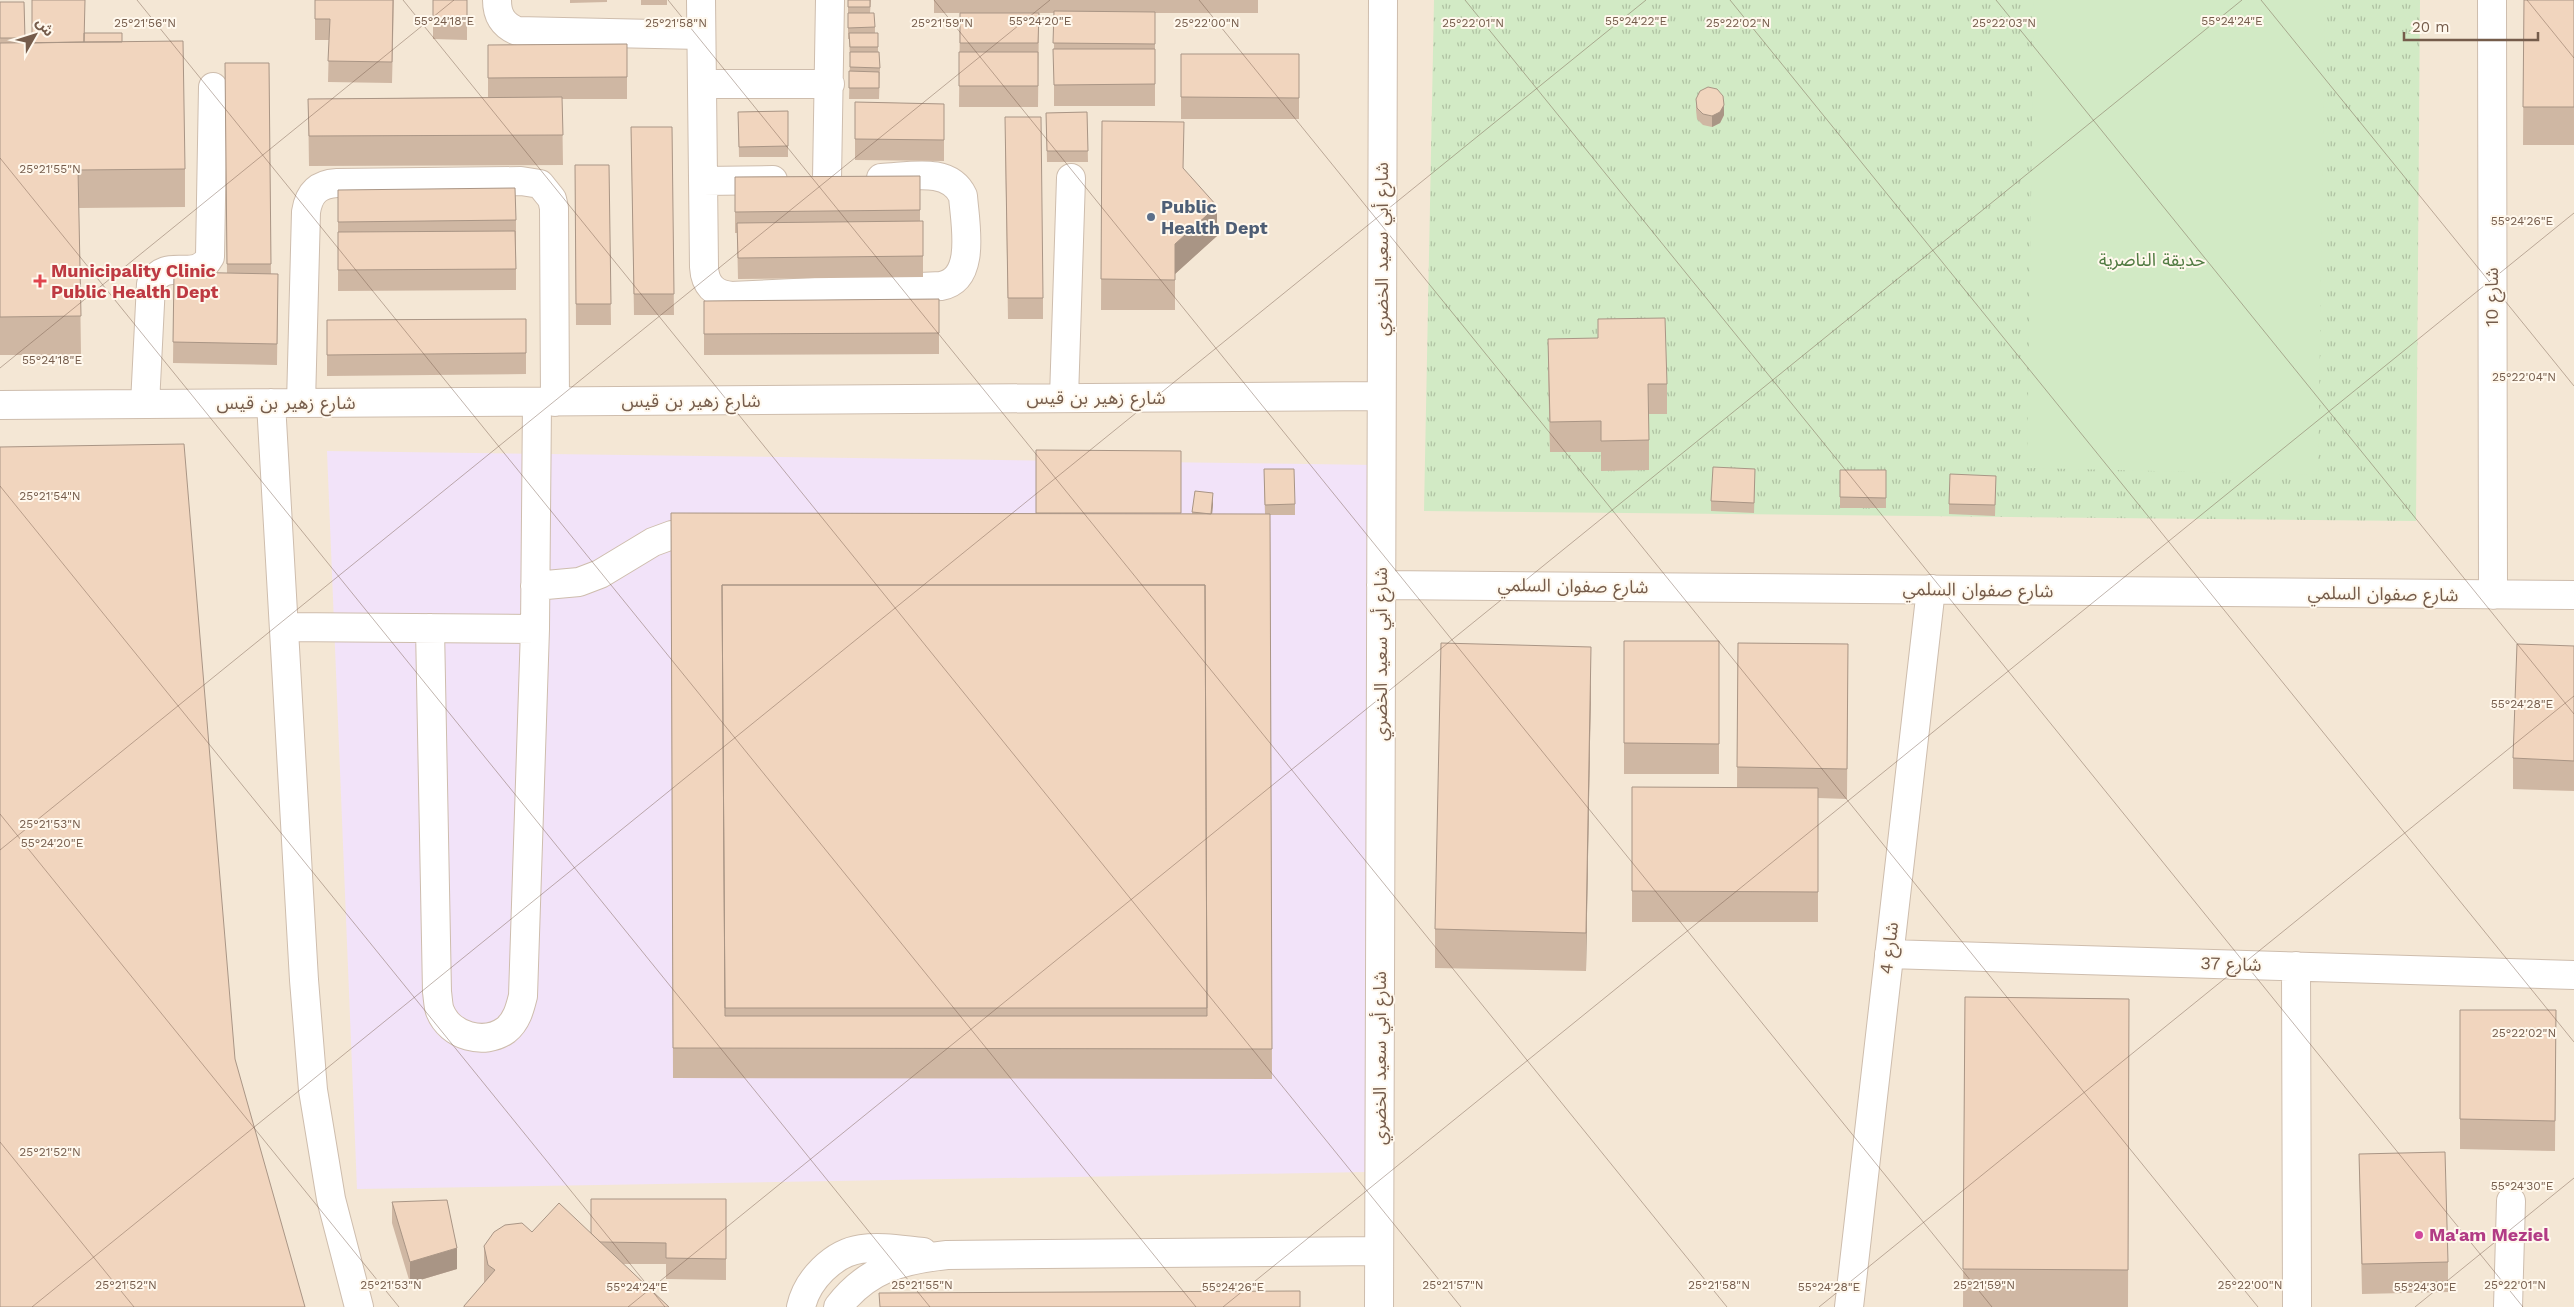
<svg xmlns="http://www.w3.org/2000/svg" width="2574" height="1307" viewBox="0 0 2574 1307" font-family="'Work Sans','Noto Sans Arabic',sans-serif">
<style>
.residential{fill:#f4e7d5}
.education{fill:#f2e3f9}
.park{fill:url(#park-tufts)}
.pitch{fill:#d2eac5}
.lines{fill:none;stroke-linecap:round;stroke-linejoin:round}
.minor-casing{stroke:#cebdad;stroke-width:30}
.minor{stroke:#fff;stroke-width:28}
.wall{fill:#cfb7a3}
.shaded-wall{fill:#a99585}
.building{fill:#f1d5be;stroke:#a99585;fill-rule:evenodd}
.ticks{fill:none;stroke:#755c4b;stroke-width:1;stroke-opacity:0.45}
.service-dot{fill:#5c6f8a;stroke:#fff8ed;stroke-width:2}
.health-dot{fill:#e0444e;stroke:#fff8ed;stroke-width:2}
.hotel-dot{fill:#d1479c;stroke:#fff8ed;stroke-width:2}
.labels{text-anchor:middle;stroke-width:4;stroke-linejoin:round;paint-order:stroke}
.service-label{font-size:18px;font-weight:bold;fill:#4e5e75;stroke:#fff8ed;text-anchor:start}
.street-label{font-size:18px;fill:#755c4b;stroke:#fff8ed}
.park-label{font-size:18px;fill:#517b42;stroke:#fff8ed}
.health-label{font-size:18px;font-weight:bold;fill:#be3a42;stroke:#fff8ed;text-anchor:start}
.hotel-label{font-size:18px;font-weight:bold;fill:#b23c85;stroke:#fff8ed;text-anchor:start}
.ticks-label{font-size:12px;text-anchor:middle;fill:#755c4b;stroke:#fff8ed;stroke-width:4;stroke-linejoin:round;paint-order:stroke}
</style>
<defs>
<pattern id="park-tufts" width="24" height="20" patternUnits="userSpaceOnUse" patternTransform="scale(1.25)"><rect width="24" height="20" fill="#d2eac5"/><path d="M3 7l-1-3M5 7V3M7 7l1-3M15 17l-1-3M17 17v-4M19 17l1-3" fill="none" stroke="#afc1a2"/></pattern>
</defs>
<rect width="100%" height="100%" fill="#fcf5e6"/>
<path class="residential" d="M 0,0 L 2574,0 L 2574,1307 L 0,1307 Z"/>
<path class="education" d="M 327,451 L 1377,465 L 1367,1172 L 357,1189 Z"/>
<path class="park" d="M 1434,0 L 2420,0 L 2416,521 L 1424,511 Z"/>
<path class="pitch" d="M 2034,0 L 2325,0 L 2318,475 L 2027,468 Z"/>
<g class="lines">
<g class="minor-casing">
<path id="minor" d="M 497,0 C 497,16 503,25 517,31 L 701,35
M 701,0 L 704,267 C 705,285 714,294 731,296 L 941,286 C 977,279 965,224 963,196 C 949,166 909,177 881,178
M 2492,0 L 2493,595
M 702,84 L 830,84
M 827,179 L 830,0
M 703,181 L 773,180
M 1064,398 L 1071,178
M 271,403 L 304,980 L 313,1090 L 331,1199 L 359,1307
M 301,403 L 306,212 C 309,193 318,184 337,183 L 521,181 L 540,184 L 552,199 L 554,208 L 555,402
M 145,404 L 151,284 C 167,255 195,284 210,257 L 213,87
M 0,405 L 1381,396
M 1381,585 L 2574,595
M 535,586 L 579,582 L 600,574 L 653,542 L 672,535 L 708,533
M 284,627 L 535,629
M 430,628 L 437,992 C 438,998 438,1006 440,1011 C 450,1036 484,1046 506,1030 C 517,1021 520,1008 523,996 L 535,629 L 537,402
M 1889,954 L 2574,975
M 2296,966 L 2297,1307
M 801,1307 C 807,1280 833,1253 861,1249 C 882,1246 902,1250 923,1252
M 838,1307 C 867,1269 901,1260 947,1255 L 1379,1251
M 1379,1307 L 1383,0
M 1849,1307 L 1931,589
M 2508,1307 L 2511,1201"/>
</g>
<use href="#minor" class="minor"/>
</g>
<path class="wall" d="M 315,0 L 394,0 L 392,83 L 328,82 L 329,40 L 315,40 Z
M 433,0 L 467,0 L 467,40 L 433,39 Z
M 570,0 L 607,0 L 607,2 L 570,3 Z
M 641,0 L 667,0 L 667,5 L 641,5 Z
M 848,0 L 871,0 L 870,13 L 875,27 L 875,33 L 878,33 L 878,52 L 880,68 L 879,99 L 849,99 L 850,58 L 849,39 L 848,39 Z
M 934,0 L 1258,0 L 1258,13 L 1155,13 L 1155,106 L 1054,106 L 1054,13 L 1039,13 L 1038,107 L 959,107 L 960,13 L 934,13 Z
M 2524,0 L 2574,0 L 2574,145 L 2523,145 Z
M 0,2 L 24,2 L 25,43 L 32,43 L 85,33 L 122,42 L 185,169 L 185,207 L 79,208 L 81,355 L 0,355 Z
M 627,44 L 627,99 L 562,99 L 563,165 L 309,166 L 308,99 L 488,97 L 488,45 Z
M 1181,54 L 1299,54 L 1299,119 L 1181,119 Z
M 225,63 L 269,63 L 271,274 L 278,274 L 277,365 L 173,363 L 174,272 L 227,273 Z
M 1696,99 L 1724,115 L 1720,123 L 1712,127 L 1703,125 L 1697,119 L 1696,110 Z
M 855,102 L 944,104 L 944,161 L 855,160 Z
M 788,111 L 788,157 L 739,157 L 738,112 Z
M 1087,112 L 1088,162 L 1047,162 L 1046,113 Z
M 1102,121 L 1183,168 L 1217,236 L 1175,274 L 1175,310 L 1101,310 Z
M 631,127 L 672,127 L 674,315 L 634,315 Z
M 1005,138 L 1043,298 L 1043,319 L 1008,319 Z
M 575,165 L 609,165 L 611,325 L 576,325 Z
M 920,176 L 920,221 L 923,221 L 923,277 L 738,279 L 737,233 L 735,233 L 735,177 Z
M 338,190 L 516,220 L 516,290 L 338,291 Z
M 939,299 L 939,354 L 704,355 L 704,301 Z
M 526,319 L 526,374 L 327,376 L 327,320 Z
M 1548,339 L 1667,384 L 1667,414 L 1649,414 L 1649,470 L 1601,471 L 1601,452 L 1550,452 L 1548,369 Z
M 1840,470 L 1886,470 L 1886,508 L 1840,508 Z
M 1996,476 L 1995,516 L 1949,514 L 1949,504 Z
M 1264,480 L 1295,504 L 1295,515 L 1270,515 L 1272,1079 L 673,1078 L 671,513 L 1192,514 L 1195,491 L 1213,504 L 1212,514 L 1265,514 Z
M 1755,480 L 1754,513 L 1711,511 L 1711,501 Z
M 1624,641 L 1719,641 L 1719,774 L 1624,774 Z
M 1738,643 L 1848,644 L 1847,799 L 1818,798 L 1818,922 L 1632,922 L 1632,787 L 1737,788 Z
M 2574,646 L 2574,791 L 2513,789 L 2513,758 Z
M 1591,685 L 1586,971 L 1435,968 L 1435,929 Z
M 1965,997 L 2129,999 L 2128,1307 L 1963,1307 Z
M 2460,1010 L 2556,1010 L 2555,1151 L 2460,1149 Z
M 2359,1154 L 2448,1262 L 2448,1292 L 2362,1294 Z
M 726,1199 L 726,1280 L 666,1279 L 666,1264 L 623,1264 L 669,1307 L 464,1307 L 484,1283 L 484,1246 L 532,1232 L 591,1233 Z
M 392,1202 L 457,1269 L 410,1283 L 392,1223 Z"/>
<path class="shaded-wall" d="M 1724,105 L 1724,115 L 1720,123 L 1712,127 L 1712,116 Z
M 1217,206 L 1217,236 L 1175,274 L 1175,310 L 1175,244 Z
M 1213,493 L 1213,504 L 1211,525 L 1211,514 Z
M 1591,647 L 1591,685 L 1586,971 L 1586,933 Z
M 457,1248 L 457,1269 L 410,1283 L 410,1262 Z"/>
<path class="building" d="M 32,0 L 85,0 L 84,42 L 32,43 Z
M 315,0 L 393,0 L 392,62 L 328,61 L 330,19 L 315,19 Z
M 433,0 L 467,0 L 467,19 L 433,18 Z
M 848,0 L 870,0 L 870,7 L 848,7 Z
M 2524,0 L 2574,0 L 2574,107 L 2523,107 Z
M 0,2 L 24,2 L 25,38 L 0,38 Z
M 1054,11 L 1155,12 L 1155,44 L 1053,43 Z
M 848,13 L 874,13 L 875,27 L 848,28 Z
M 960,13 L 1039,13 L 1038,43 L 960,43 Z
M 84,33 L 122,33 L 122,42 L 84,42 Z
M 849,33 L 878,33 L 878,47 L 850,47 Z
M 183,41 L 185,169 L 78,170 L 81,316 L 0,317 L 0,43 Z
M 627,44 L 627,77 L 488,78 L 488,45 Z
M 1053,49 L 1155,49 L 1155,84 L 1054,85 Z
M 850,52 L 879,52 L 880,68 L 850,67 Z
M 959,52 L 1038,52 L 1038,86 L 959,86 Z
M 1181,54 L 1299,54 L 1299,98 L 1181,97 Z
M 225,63 L 269,63 L 271,264 L 227,264 Z
M 849,71 L 879,72 L 879,88 L 849,88 Z
M 1708,87 L 1717,89 L 1723,96 L 1724,105 L 1720,112 L 1712,116 L 1703,114 L 1697,108 L 1696,99 L 1700,91 Z
M 562,97 L 563,135 L 309,136 L 308,99 Z
M 855,102 L 944,104 L 944,140 L 855,139 Z
M 788,111 L 788,146 L 739,147 L 738,112 Z
M 1087,112 L 1088,151 L 1047,151 L 1046,113 Z
M 1005,117 L 1041,117 L 1043,298 L 1008,298 Z
M 1102,121 L 1184,122 L 1183,168 L 1217,206 L 1175,244 L 1175,280 L 1101,279 Z
M 631,127 L 672,127 L 674,294 L 634,294 Z
M 575,165 L 609,165 L 611,304 L 576,304 Z
M 920,176 L 920,210 L 735,212 L 735,177 Z
M 515,188 L 516,220 L 338,222 L 338,190 Z
M 923,221 L 923,256 L 738,258 L 737,223 Z
M 515,231 L 516,269 L 338,270 L 338,232 Z
M 174,272 L 278,274 L 277,344 L 173,342 Z
M 939,299 L 939,333 L 704,334 L 704,301 Z
M 1665,318 L 1667,384 L 1648,384 L 1649,440 L 1601,441 L 1601,421 L 1550,422 L 1548,339 L 1598,338 L 1598,319 Z
M 526,319 L 526,353 L 327,355 L 327,320 Z
M 184,444 L 235,1059 L 305,1307 L 0,1307 L 0,447 Z
M 1036,450 L 1181,451 L 1181,513 L 1036,513 Z
M 1713,467 L 1755,469 L 1754,503 L 1711,501 Z
M 1264,469 L 1294,469 L 1295,504 L 1265,505 Z
M 1840,470 L 1886,470 L 1886,498 L 1840,497 Z
M 1950,474 L 1996,476 L 1995,505 L 1949,504 Z
M 1195,491 L 1213,493 L 1211,514 L 1192,512 Z
M 671,513 L 1270,514 L 1272,1049 L 673,1048 ZM 722,585 L 1205,585 L 1207,1016 L 725,1016 Z
M 722,585 L 1205,585 L 1207,1008 L 725,1008 Z
M 1624,641 L 1719,641 L 1719,744 L 1624,743 Z
M 1441,643 L 1591,647 L 1586,933 L 1435,929 Z
M 1738,643 L 1848,644 L 1847,769 L 1737,767 Z
M 2517,644 L 2574,646 L 2574,761 L 2513,758 Z
M 1632,787 L 1818,788 L 1818,892 L 1632,891 Z
M 1965,997 L 2129,999 L 2128,1270 L 1963,1269 Z
M 2460,1010 L 2556,1010 L 2555,1121 L 2460,1119 Z
M 2445,1152 L 2448,1262 L 2362,1264 L 2359,1154 Z
M 591,1199 L 726,1199 L 726,1259 L 666,1258 L 666,1243 L 600,1242 L 591,1233 Z
M 447,1200 L 457,1248 L 410,1262 L 392,1202 Z
M 559,1203 L 669,1307 L 464,1307 L 464,1306 L 495,1270 L 488,1265 L 484,1246 L 494,1232 L 505,1225 L 522,1223 L 532,1232 Z
M 1300,1291 L 1300,1307 L 880,1307 L 879,1293 Z"/>
<path class="ticks" d="M 137,0 L 1196,1307M 403,0 L 1461,1307M 668,0 L 1727,1307M 934,0 L 1992,1307M 1199,0 L 2258,1307M 1465,0 L 2523,1307M 1730,0 L 2574,1042M 1996,0 L 2574,714M 2261,0 L 2574,386M 2527,0 L 2574,58M 0,158 L 930,1307M 0,368 L 454,0M 0,486 L 665,1307M 0,814 L 399,1307M 0,850 L 1050,0M 0,1142 L 134,1307M 32,1307 L 1646,0M 628,1307 L 2242,0M 1223,1307 L 2574,213M 1819,1307 L 2574,696M 2415,1307 L 2574,1178"/>
<circle class="service-dot" cx="1151" cy="217" r="5"/>
<path class="health-dot" d="M37.5 273.5h5v5h5v5h-5v5h-5v-5h-5v-5h5z"/>
<circle class="hotel-dot" cx="2419" cy="1235" r="5"/>
<g class="labels">
<g class="service-label">
<text x="1161" y="213">Public<tspan x="1161" dy="21">Health Dept</tspan></text>
</g>
<g class="street-label">
<text transform="translate(1382 249) rotate(-90)" y="6">شارع أبي سعيد الخضري</text>
<text transform="translate(2492 297) rotate(-90)" y="6">شارع 10</text>
<text x="1096" y="404">شارع زهير بن قيس</text>
<text x="691" y="407">شارع زهير بن قيس</text>
<text x="286" y="409">شارع زهير بن قيس</text>
<text transform="translate(1573 586) rotate(1)" y="6">شارع صفوان السلمي</text>
<text transform="translate(1978 590) rotate(1)" y="6">شارع صفوان السلمي</text>
<text transform="translate(2383 594) rotate(1)" y="6">شارع صفوان السلمي</text>
<text transform="translate(1381 654) rotate(-90)" y="6">شارع أبي سعيد الخضري</text>
<text transform="translate(1889 948) rotate(-83)" y="6">شارع 4</text>
<text transform="translate(2231 964) rotate(2)" y="6">شارع 37</text>
<text transform="translate(1380 1058) rotate(-90)" y="6">شارع أبي سعيد الخضري</text>
</g>
<g class="park-label">
<text x="2152" y="266">حديقة الناصرية</text>
</g>
<g class="health-label">
<text x="51" y="277">Municipality Clinic<tspan x="51" dy="21">Public Health Dept</tspan></text>
</g>
<g class="hotel-label">
<text x="2429" y="1241">Ma'am Meziel</text>
</g>
</g>
<g class="ticks-label">
<text x="444" y="25">55°24'18"E</text>
<text x="1040" y="25">55°24'20"E</text>
<text x="1636" y="25">55°24'22"E</text>
<text x="2232" y="25">55°24'24"E</text>
<text x="145" y="27">25°21'56"N</text>
<text x="676" y="27">25°21'58"N</text>
<text x="942" y="27">25°21'59"N</text>
<text x="1473" y="27">25°22'01"N</text>
<text x="1738" y="27">25°22'02"N</text>
<text x="2004" y="27">25°22'03"N</text>
<text x="1207" y="27">25°22'00"N</text>
<text x="50" y="173">25°21'55"N</text>
<text x="2522" y="225">55°24'26"E</text>
<text x="52" y="364">55°24'18"E</text>
<text x="2524" y="381">25°22'04"N</text>
<text x="50" y="500">25°21'54"N</text>
<text x="2522" y="708">55°24'28"E</text>
<text x="50" y="828">25°21'53"N</text>
<text x="52" y="847">55°24'20"E</text>
<text x="2524" y="1037">25°22'02"N</text>
<text x="50" y="1156">25°21'52"N</text>
<text x="2522" y="1190">55°24'30"E</text>
<text x="126" y="1289">25°21'52"N</text>
<text x="391" y="1289">25°21'53"N</text>
<text x="922" y="1289">25°21'55"N</text>
<text x="1453" y="1289">25°21'57"N</text>
<text x="1719" y="1289">25°21'58"N</text>
<text x="1984" y="1289">25°21'59"N</text>
<text x="2250" y="1289">25°22'00"N</text>
<text x="2515" y="1289">25°22'01"N</text>
<text x="637" y="1291">55°24'24"E</text>
<text x="1233" y="1291">55°24'26"E</text>
<text x="1829" y="1291">55°24'28"E</text>
<text x="2425" y="1291">55°24'30"E</text>
</g>
<g transform="translate(35 35) rotate(51)" stroke="#fff8ed" stroke-width="4" paint-order="stroke">
<path d="M0-4L9 19L0 12L-9 19Z" fill="#755c4b"/>
<text y="-8" font-size="14" font-weight="bold" text-anchor="middle" fill="#755c4b">ش</text>
</g>
<path d="M2404 32v8h134v-8" fill="none" stroke="#755c4b" stroke-width="2.5"/>
<text x="2412" y="32" font-size="15" fill="#755c4b" stroke="#fff8ed" stroke-width="4" paint-order="stroke">20 m</text>
</svg>
